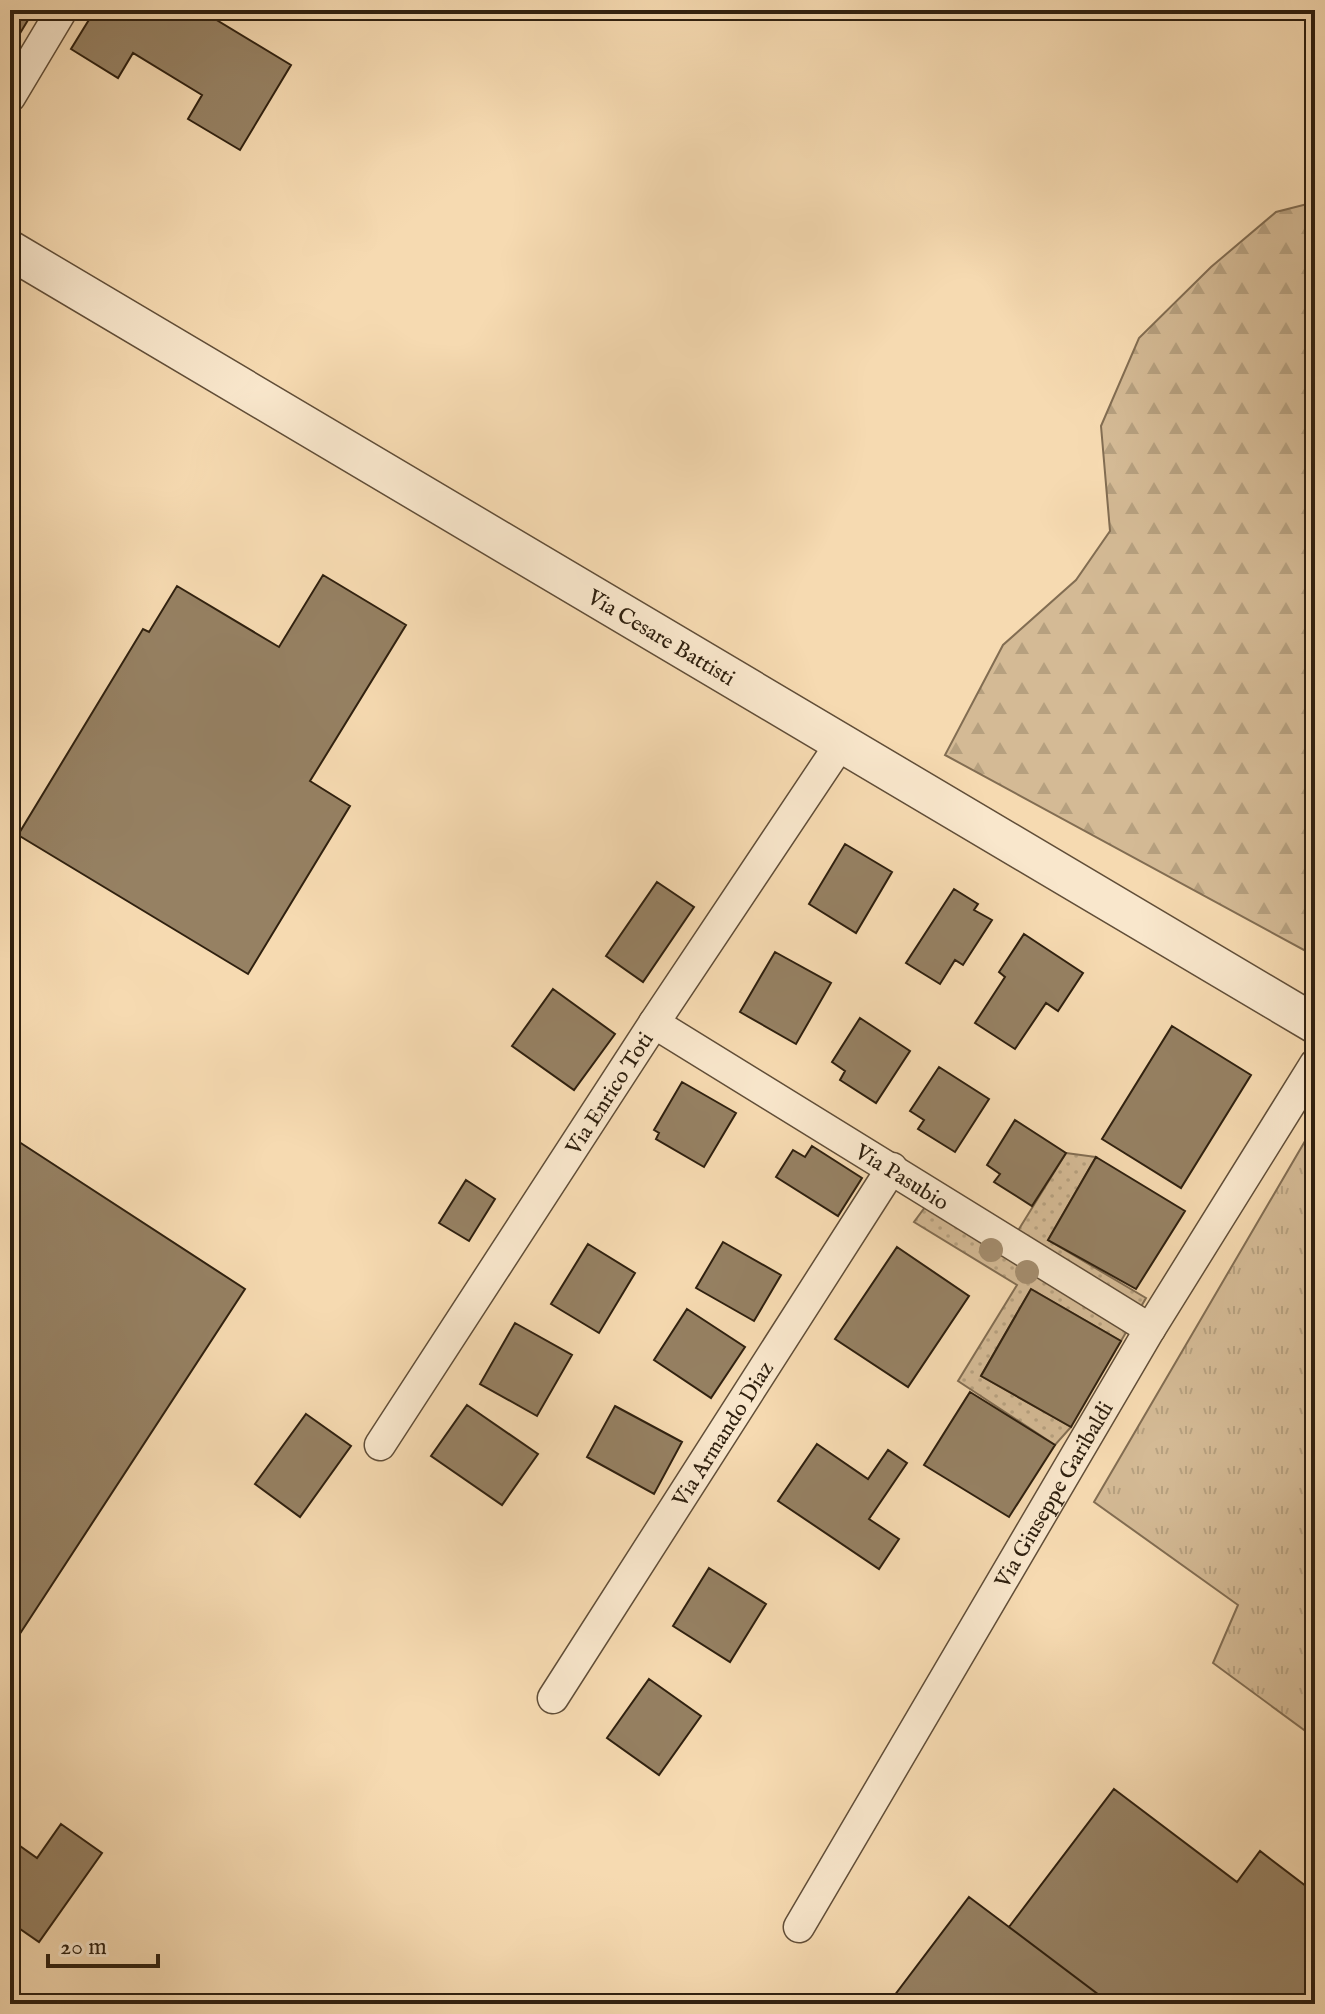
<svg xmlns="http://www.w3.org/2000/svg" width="1325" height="2014" viewBox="0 0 1325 2014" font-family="'IM FELL English',serif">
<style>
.grass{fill:url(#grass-tufts);stroke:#826d52;stroke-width:2}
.forest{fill:url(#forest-firs);stroke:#826d52;stroke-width:2}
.park{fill:url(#park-dots);stroke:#826d52;stroke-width:2}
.building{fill:#968163;stroke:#2f200f;stroke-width:2}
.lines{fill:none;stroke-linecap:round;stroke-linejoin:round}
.minor-casing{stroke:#614e38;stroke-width:33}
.tertiary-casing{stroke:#614e38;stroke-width:41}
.minor{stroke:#f9e7cc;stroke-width:30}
.tertiary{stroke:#f9e7cc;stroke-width:38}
.tree{fill:#a48d6e}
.labels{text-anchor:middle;stroke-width:6;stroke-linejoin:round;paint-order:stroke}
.street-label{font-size:22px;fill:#2f200f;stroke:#f9e7cc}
</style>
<defs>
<pattern id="grass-tufts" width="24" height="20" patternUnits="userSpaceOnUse" patternTransform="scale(2)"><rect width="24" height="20" fill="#d4ba95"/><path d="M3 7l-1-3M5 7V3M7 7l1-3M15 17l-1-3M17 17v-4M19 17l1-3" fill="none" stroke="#b6a07f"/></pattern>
<pattern id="forest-firs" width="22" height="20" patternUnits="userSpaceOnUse" patternTransform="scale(2)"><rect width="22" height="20" fill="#d4ba95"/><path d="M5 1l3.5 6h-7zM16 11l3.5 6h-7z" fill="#b6a07f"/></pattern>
<pattern id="park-dots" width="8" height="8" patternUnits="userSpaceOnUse" patternTransform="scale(2)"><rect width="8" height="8" fill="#d4ba95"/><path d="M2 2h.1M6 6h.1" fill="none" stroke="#b6a07f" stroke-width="1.8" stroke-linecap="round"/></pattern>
</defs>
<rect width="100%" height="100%" fill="#f6dab1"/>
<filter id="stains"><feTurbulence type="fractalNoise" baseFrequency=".0025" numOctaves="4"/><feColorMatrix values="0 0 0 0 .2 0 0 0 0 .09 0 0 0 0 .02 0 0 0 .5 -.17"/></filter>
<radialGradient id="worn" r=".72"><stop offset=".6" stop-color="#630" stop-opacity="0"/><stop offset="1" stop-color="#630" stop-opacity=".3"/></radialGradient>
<path class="grass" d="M 1315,1124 L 1315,1738 L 1213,1663 L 1238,1605 L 1094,1502 Z"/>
<path class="forest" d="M 1315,202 L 1315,956 L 945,755 L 1003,645 L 1076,580 L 1110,531 L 1101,426 L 1139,338 L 1211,267 L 1276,212 Z"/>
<path class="park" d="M 1066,1153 L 1096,1157 L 1048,1240 L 1146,1298 L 1121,1341 L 1031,1289 L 981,1376 L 1071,1427 L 1055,1445 L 958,1381 L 1017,1285 L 914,1222 L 934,1195 L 1011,1242 Z"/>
<path class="building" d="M 10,10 L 34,10 L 10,50 Z
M 95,10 L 200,10 L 291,65 L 240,150 L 188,119 L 202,95 L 133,53 L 118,78 L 71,49 Z
M 323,575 L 406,625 L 310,781 L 350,806 L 248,974 L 18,835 L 143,629 L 149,632 L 177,586 L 279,647 Z
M 845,844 L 892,872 L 856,933 L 809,904 Z
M 657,882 L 694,907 L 643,982 L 606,956 Z
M 954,889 L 978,904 L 974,910 L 992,920 L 963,965 L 955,960 L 940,984 L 906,963 Z
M 1024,934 L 1083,973 L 1058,1011 L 1046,1003 L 1015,1049 L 975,1023 L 1005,977 L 999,972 Z
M 775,952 L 831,983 L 796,1044 L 740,1012 Z
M 553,989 L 615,1034 L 574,1090 L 512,1046 Z
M 860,1018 L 910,1051 L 876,1103 L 840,1080 L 845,1071 L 832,1062 Z
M 1172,1026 L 1251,1075 L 1181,1188 L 1102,1139 Z
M 939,1067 L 989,1099 L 955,1152 L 918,1129 L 924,1120 L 910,1111 Z
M 682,1082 L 736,1113 L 704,1167 L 656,1139 L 659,1133 L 654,1130 Z
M 1015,1120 L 1066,1153 L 1032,1206 L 994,1182 L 1000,1174 L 987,1165 Z
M 10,1136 L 245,1289 L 10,1649 Z
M 812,1146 L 862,1178 L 838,1216 L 776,1177 L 793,1150 L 805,1157 Z
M 1096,1157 L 1185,1211 L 1136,1289 L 1048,1240 Z
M 466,1180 L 495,1199 L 469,1241 L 439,1223 Z
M 723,1242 L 781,1275 L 754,1321 L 696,1288 Z
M 588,1244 L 635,1273 L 599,1333 L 551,1304 Z
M 897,1247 L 969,1296 L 908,1387 L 835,1339 Z
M 1031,1289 L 1121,1341 L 1071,1427 L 981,1376 Z
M 687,1309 L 745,1347 L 711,1398 L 654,1360 Z
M 515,1323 L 572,1355 L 537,1416 L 480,1384 Z
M 970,1392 L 1055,1445 L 1009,1517 L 924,1465 Z
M 467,1405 L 538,1454 L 502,1505 L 431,1456 Z
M 615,1406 L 682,1442 L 654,1494 L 587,1457 Z
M 306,1414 L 351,1446 L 300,1517 L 255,1484 Z
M 817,1444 L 868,1479 L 888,1450 L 907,1463 L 869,1519 L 899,1539 L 879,1569 L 778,1501 Z
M 709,1568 L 766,1604 L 730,1662 L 673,1626 Z
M 649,1679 L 701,1716 L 659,1775 L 607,1738 Z
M 1114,1789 L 1237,1882 L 1260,1851 L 1315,1893 L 1315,2004 L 1111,2004 L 1009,1927 Z
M 61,1824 L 102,1853 L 39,1942 L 10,1922 L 10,1839 L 37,1858 Z
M 969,1897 L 1009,1927 L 1111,2004 L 888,2004 Z"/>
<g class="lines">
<g class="minor-casing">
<g id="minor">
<path d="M 10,97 L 62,10"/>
<path id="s1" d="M 654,1023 L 1150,1329"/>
<path id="s2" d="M 380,1445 L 654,1023 L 841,743"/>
<path id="s3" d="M 553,1698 L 892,1168"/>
<path id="s4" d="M 799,1927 L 1150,1329 L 1315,1064"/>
</g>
</g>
<g class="tertiary-casing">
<g id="tertiary">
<path id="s5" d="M 10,250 L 1315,1024"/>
</g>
</g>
<use href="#minor" class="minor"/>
<use href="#tertiary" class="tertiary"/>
</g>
<g class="tree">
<circle cx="991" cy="1250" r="12"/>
<circle cx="1027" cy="1272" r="12"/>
</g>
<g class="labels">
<g class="street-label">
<text dy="8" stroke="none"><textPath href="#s5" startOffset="758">Via Cesare Battisti</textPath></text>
<text dy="8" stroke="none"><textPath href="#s2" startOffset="420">Via Enrico Toti</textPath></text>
<text dy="8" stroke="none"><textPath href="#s1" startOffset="292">Via Pasubio</textPath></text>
<text dy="8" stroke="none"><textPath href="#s3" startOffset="314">Via Armando Diaz</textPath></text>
<text dy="8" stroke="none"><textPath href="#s4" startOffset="502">Via Giuseppe Garibaldi</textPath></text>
</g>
</g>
<rect width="1325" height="2014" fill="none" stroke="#f6dab1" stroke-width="40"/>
<rect x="12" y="12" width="1301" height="1990" fill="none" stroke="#2f200f" stroke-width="4"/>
<rect x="20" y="20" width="1285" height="1974" fill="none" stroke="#2f200f" stroke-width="2"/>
<path d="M48 1954v12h110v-12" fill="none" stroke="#2f200f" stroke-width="4"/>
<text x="60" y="1954" font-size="24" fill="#2f200f" stroke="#f9e7cc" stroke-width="6" paint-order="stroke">20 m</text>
<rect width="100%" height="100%" filter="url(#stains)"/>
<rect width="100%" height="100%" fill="url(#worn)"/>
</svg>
